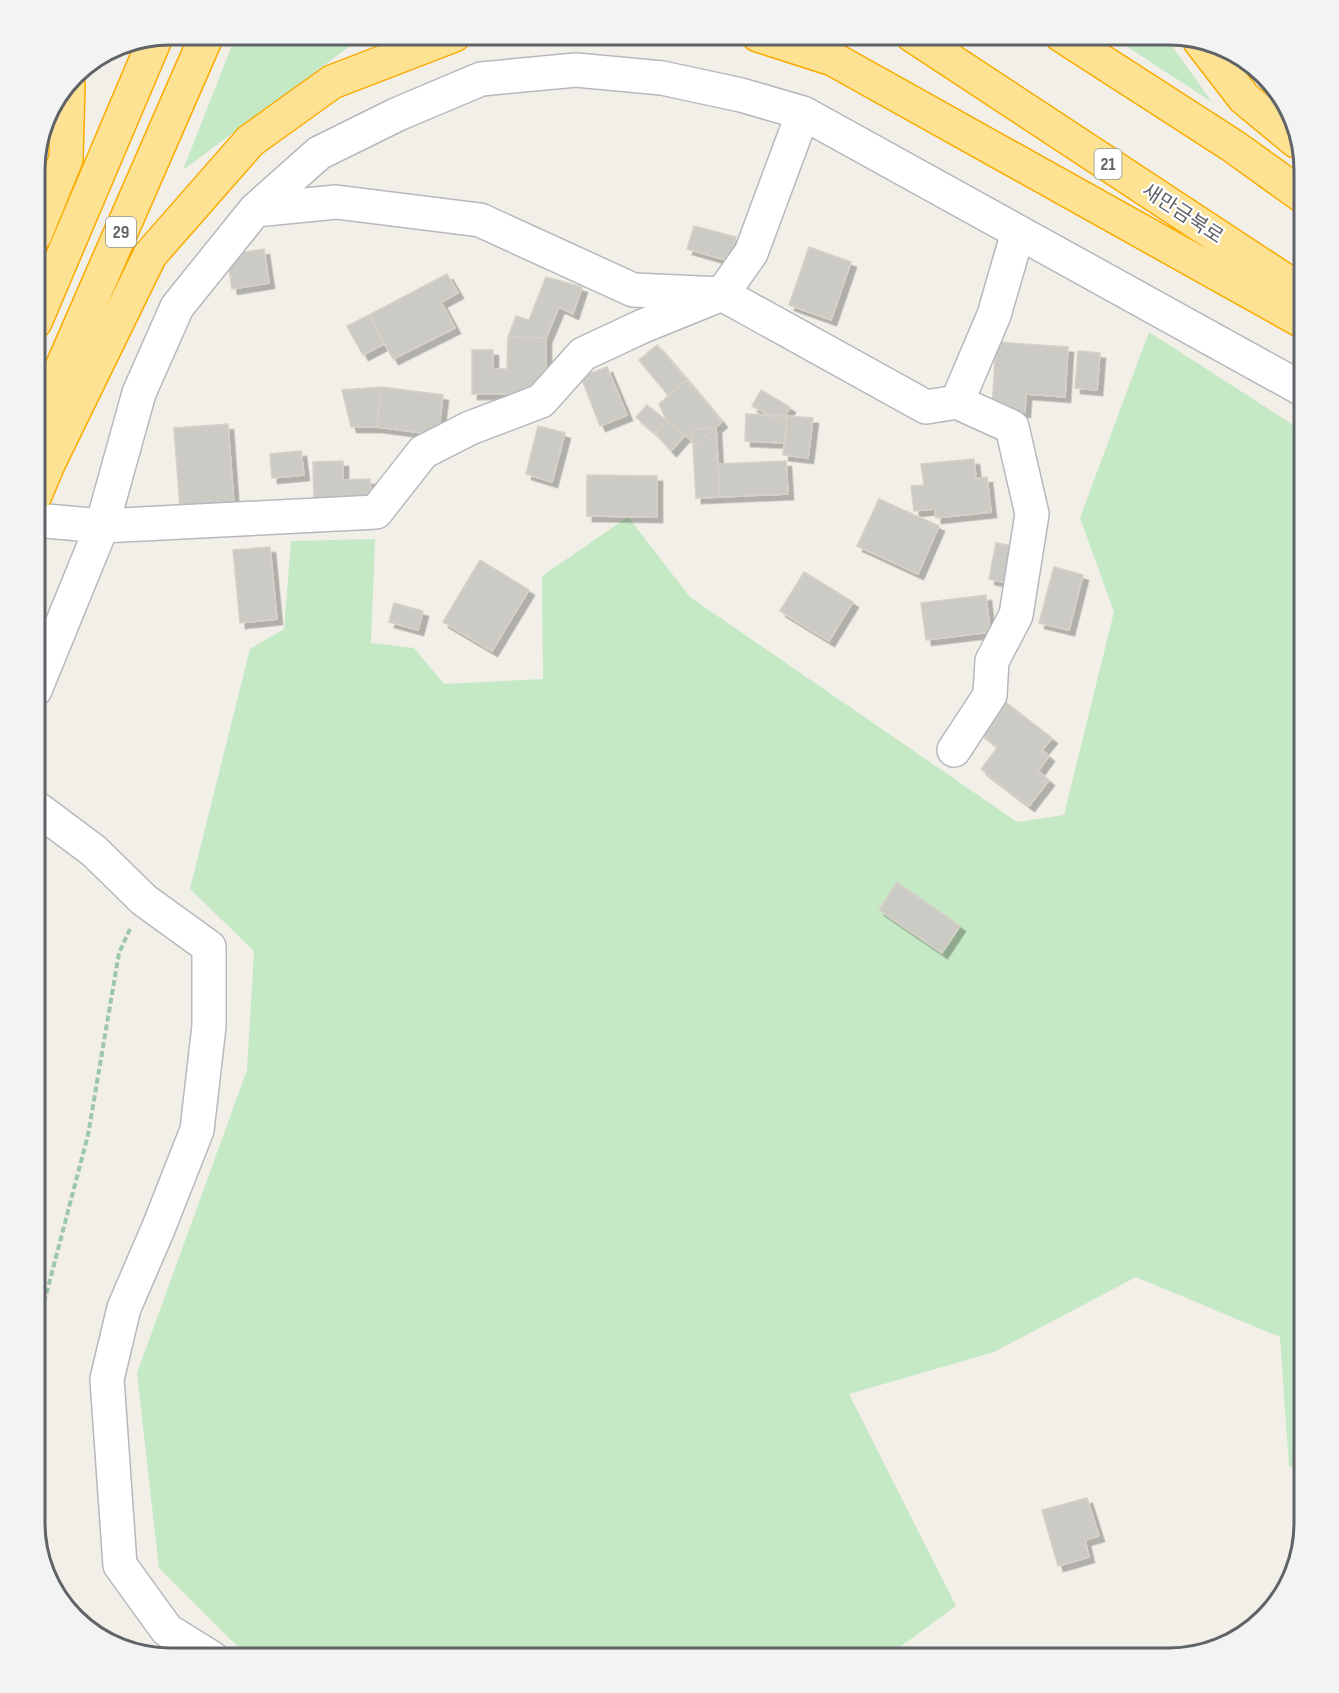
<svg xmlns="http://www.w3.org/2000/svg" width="1339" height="1693" viewBox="0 0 1339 1693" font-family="'Sofia Sans Condensed','Noto Sans KR',sans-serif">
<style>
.green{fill:#c5e8c5}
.building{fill:#cccac5;stroke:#d6d1c6;stroke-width:1.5;filter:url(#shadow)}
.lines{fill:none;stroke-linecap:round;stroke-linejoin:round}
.minor-casing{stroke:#b5b8bc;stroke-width:36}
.highway-casing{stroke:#f9ab00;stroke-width:36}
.path{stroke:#9cc7a9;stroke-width:4;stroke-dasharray:6 3;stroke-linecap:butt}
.minor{stroke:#fff;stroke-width:33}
.highway{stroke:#fde293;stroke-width:33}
.labels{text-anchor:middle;stroke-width:4.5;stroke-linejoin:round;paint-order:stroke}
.shield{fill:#fff;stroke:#8f9295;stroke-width:1.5}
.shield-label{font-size:18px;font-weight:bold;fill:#5f6368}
.street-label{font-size:20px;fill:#5f6368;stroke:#fff}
.rim{fill:none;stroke:#5f6368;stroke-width:3}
</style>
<defs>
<filter id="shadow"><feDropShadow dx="5.5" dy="5.5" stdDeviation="0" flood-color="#0004"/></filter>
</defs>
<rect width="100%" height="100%" fill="#f1efe8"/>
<path class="green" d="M 236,35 L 365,35 L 183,170 Z
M 1109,35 L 1164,35 L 1212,102 Z
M 1149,332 L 1304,432 L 1304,1465 L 1289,1467 L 1280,1337 L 1136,1277 L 994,1352 L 849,1394 L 956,1606 L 885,1658 L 257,1658 L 242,1651 L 159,1568 L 137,1373 L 247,1070 L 254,951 L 190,889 L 250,649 L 284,629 L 291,541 L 375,539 L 371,643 L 414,648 L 444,684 L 543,679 L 542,576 L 628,517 L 690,597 L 1017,822 L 1064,815 L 1114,612 L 1080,518 Z"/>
<path class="building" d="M 694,226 L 736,237 L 729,261 L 687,249 Z
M 809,247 L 851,262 L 831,320 L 789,305 Z
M 264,249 L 269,283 L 232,289 L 227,255 Z
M 447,274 L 458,293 L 441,302 L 455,328 L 393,359 L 369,315 Z
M 546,277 L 582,287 L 573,314 L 559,307 L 546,338 L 508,337 L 516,316 L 529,320 Z
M 369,315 L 384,344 L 363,355 L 347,326 Z
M 508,337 L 546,338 L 546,394 L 472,394 L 472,350 L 493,350 L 493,369 L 507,369 Z
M 996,342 L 1068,347 L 1065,397 L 1026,394 L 1025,412 L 992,410 Z
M 657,345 L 687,380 L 668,395 L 639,360 Z
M 1078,351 L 1100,353 L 1097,390 L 1075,388 Z
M 607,367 L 627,415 L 600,426 L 581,377 Z
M 687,380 L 722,422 L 695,445 L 685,435 L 667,421 L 659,404 Z
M 381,387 L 443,395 L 438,435 L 377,427 Z
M 381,387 L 377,427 L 351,427 L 342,390 Z
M 761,390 L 790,407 L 782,422 L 752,406 Z
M 647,405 L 667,421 L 656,434 L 636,417 Z
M 746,414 L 787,416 L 786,443 L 745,441 Z
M 787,416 L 813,418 L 808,458 L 783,455 Z
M 667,421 L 685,435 L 671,451 L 656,434 Z
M 228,424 L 234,506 L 180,509 L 174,428 Z
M 538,426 L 565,433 L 552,482 L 526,474 Z
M 716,428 L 720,497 L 696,498 L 692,429 Z
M 301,451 L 304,475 L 272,478 L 270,454 Z
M 974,459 L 976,479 L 987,477 L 991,512 L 936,518 L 935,509 L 914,511 L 911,486 L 924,485 L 921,464 Z
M 343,461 L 343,480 L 370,479 L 371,503 L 314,504 L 313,462 Z
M 786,461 L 788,494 L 720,497 L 718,464 Z
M 587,475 L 657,476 L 657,517 L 587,516 Z
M 879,499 L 939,526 L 918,574 L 857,546 Z
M 996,543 L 1019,547 L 1011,584 L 989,579 Z
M 270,547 L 277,619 L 240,623 L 233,550 Z
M 480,560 L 529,590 L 492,651 L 443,622 Z
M 1054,567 L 1083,575 L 1069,630 L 1039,623 Z
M 804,572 L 853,602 L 829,641 L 780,611 Z
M 986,595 L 990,632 L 926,640 L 921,603 Z
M 394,603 L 423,611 L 418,630 L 389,622 Z
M 1004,701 L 1052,738 L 1042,750 L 1049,756 L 1038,771 L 1049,780 L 1029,806 L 981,769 L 998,747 L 979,732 Z
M 897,882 L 960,926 L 942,953 L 879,910 Z
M 1087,1498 L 1099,1536 L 1085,1540 L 1089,1557 L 1058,1566 L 1042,1510 Z"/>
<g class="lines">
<g class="minor-casing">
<path id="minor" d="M 255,210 L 336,202 L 480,220 L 633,290 L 722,294 L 926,407 L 957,402 L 994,315 L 1018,232
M 35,520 L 102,526 L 376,512 L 423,452 L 470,428 L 541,401 L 583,354 L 643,326 L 722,294 L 751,253 L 803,113
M 35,690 L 102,526 L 139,393 L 177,307 L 255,210 L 319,153 L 398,114 L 481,79 L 576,70 L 662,78 L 741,95 L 803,113 L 1304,390
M 954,750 L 990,695 L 992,661 L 1016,615 L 1032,514 L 1012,427 L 957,402
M 35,807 L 94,851 L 144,900 L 209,947 L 209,1026 L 197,1130 L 158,1229 L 124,1308 L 107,1379 L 120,1565 L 167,1630 L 212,1658"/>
</g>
<g class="highway-casing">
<path id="highway" d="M 758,35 L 833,59 L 1304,322
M 912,35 L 1304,293
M 1061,35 L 1233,146 L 1304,197
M 1200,41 L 1244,98 L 1296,141
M 35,235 L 66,159 L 68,85
M 35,322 L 156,37
M 35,429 L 207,35
M 35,495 L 49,462 L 150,255 L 250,141 L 332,82 L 454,35"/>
</g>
<path class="path" d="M 35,1337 L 88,1135 L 119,953 L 130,929"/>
<use href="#minor" class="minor"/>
<use href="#highway" class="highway"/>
</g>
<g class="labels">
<g class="shield">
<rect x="1094.5" y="149" width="27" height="30" rx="4.5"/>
<rect x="106" y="217" width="30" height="30" rx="4.5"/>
</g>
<g class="shield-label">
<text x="1108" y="170">21</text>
<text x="121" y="238">29</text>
</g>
<g class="street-label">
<text transform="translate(1183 213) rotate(33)" y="7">새만금북로</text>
</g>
</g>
<path d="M0 0H1339V1693H0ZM170 45H1169A125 125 0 0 1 1294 170V1523A125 125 0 0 1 1169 1648H170A125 125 0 0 1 45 1523V170A125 125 0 0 1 170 45Z" fill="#f2f3f3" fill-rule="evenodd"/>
<path class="rim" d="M170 45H1169A125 125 0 0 1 1294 170V1523A125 125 0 0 1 1169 1648H170A125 125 0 0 1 45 1523V170A125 125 0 0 1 170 45Z"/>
</svg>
